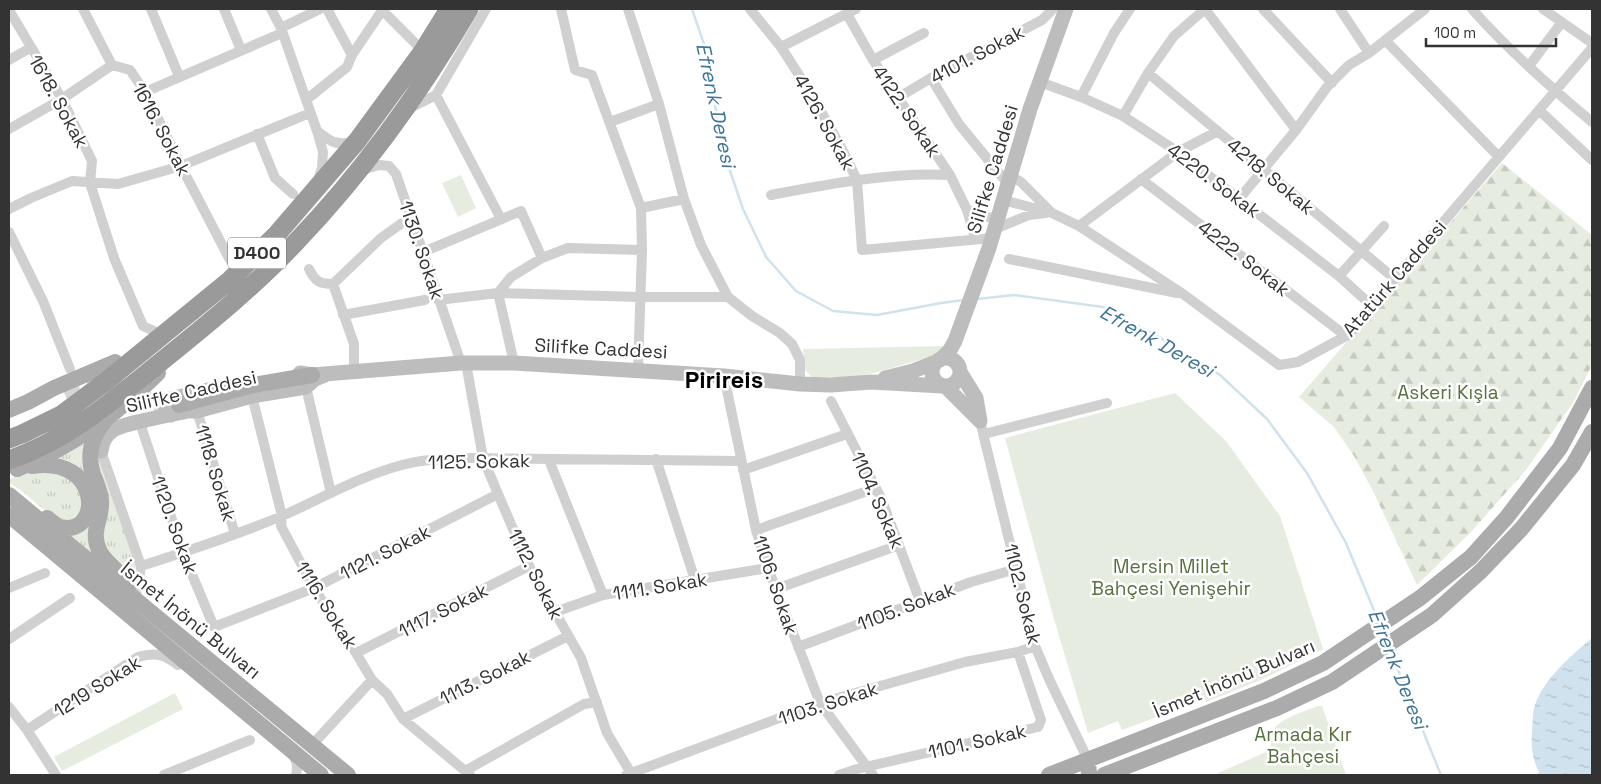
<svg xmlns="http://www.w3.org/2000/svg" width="1601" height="784" viewBox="0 0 1601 784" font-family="'Space Grotesk',sans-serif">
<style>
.grass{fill:url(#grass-tufts)}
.forest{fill:url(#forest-firs)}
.park{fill:#e6ecdf}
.water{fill:url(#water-ripples)}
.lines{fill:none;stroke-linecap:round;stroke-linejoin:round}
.stream{stroke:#cfe2ee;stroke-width:2.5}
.primary-tunnel{stroke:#d6d6d6;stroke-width:16;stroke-dasharray:16 8;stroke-linecap:butt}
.street{stroke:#d0d0d0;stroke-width:10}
.secondary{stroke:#bdbdbd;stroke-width:15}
.primary{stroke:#ababab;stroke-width:16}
.highway{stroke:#9a9a9a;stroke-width:19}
.labels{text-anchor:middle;stroke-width:5;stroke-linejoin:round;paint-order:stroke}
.shield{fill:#fff;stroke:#707070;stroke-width:1}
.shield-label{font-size:18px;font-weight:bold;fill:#333}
.street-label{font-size:19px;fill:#333;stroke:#fff}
.park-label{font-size:19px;fill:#56703f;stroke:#fff}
.water-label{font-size:20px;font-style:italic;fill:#3f7597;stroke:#fff}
.district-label{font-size:24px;font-weight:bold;fill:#000;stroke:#fff}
</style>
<defs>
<pattern id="grass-tufts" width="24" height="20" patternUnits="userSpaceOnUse" patternTransform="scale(1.25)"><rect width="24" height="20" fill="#e6ecdf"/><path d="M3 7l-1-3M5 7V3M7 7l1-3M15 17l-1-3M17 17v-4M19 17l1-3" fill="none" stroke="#c6cbc0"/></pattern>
<pattern id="forest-firs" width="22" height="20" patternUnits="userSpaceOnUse" patternTransform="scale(1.25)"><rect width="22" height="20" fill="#e6ecdf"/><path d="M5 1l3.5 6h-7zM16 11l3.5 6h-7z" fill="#c6cbc0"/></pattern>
<pattern id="water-ripples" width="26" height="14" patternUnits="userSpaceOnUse" patternTransform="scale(1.25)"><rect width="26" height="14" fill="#cfe2ee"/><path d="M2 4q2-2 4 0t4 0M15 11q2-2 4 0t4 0" fill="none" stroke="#b2c2cd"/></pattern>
</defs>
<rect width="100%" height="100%" fill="#fff"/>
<path class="grass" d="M 120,417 L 121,421 L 97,452 L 136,566 L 131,579 L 106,557 L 92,450 Z
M 84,444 L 82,456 L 86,475 L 71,462 L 58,458 Z
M 40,469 L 75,478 L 85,509 L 69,522 L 50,515 L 23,492 L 9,483 L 9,480 L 15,476 Z
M 90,523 L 96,558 L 67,534 Z"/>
<path class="forest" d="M 1502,163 L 1592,235 L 1592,365 L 1574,401 L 1526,470 L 1470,533 L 1417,585 L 1373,491 L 1354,456 L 1334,427 L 1299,397 Z"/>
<path class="park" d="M 461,175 L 476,208 L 458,217 L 442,183 Z
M 946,346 L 936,355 L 874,373 L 848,377 L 812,377 L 805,370 L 803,349 Z
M 1175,393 L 1226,441 L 1280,516 L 1323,649 L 1263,679 L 1206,702 L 1205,699 L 1122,730 L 1118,721 L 1088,733 L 1054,619 L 1005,438 Z
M 175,693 L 183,709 L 62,771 L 54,757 Z
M 1318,706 L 1322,706 L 1346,775 L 1214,775 L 1268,751 C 1273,745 1271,735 1275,728 C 1280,719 1308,710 1318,706 Z"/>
<path class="water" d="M 1592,638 L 1592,775 L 1537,775 L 1539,772 C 1532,759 1531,746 1532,731 C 1533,723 1532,713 1535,705 C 1545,677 1570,657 1592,638 Z"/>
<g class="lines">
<path class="stream" d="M 692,9 L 706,50 L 722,147 L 743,209 L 766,257 L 796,291 L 833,311 L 877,315 L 941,303 L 964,300
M 977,299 L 1014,295 L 1103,307 L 1159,337 L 1220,375 L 1267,419 L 1307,473 L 1346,543 L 1378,620
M 1390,650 L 1441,775"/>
<path class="primary-tunnel" d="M 64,392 C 85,384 105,382 126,390 C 146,398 156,406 179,405"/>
<path class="street" d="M 83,9 L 112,65 L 130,70 L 145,92 L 181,166 L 230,260
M 151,9 L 179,76
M 224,9 L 241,50
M 271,9 L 281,28 L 317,131 L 323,152 L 322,168 L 318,180
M 327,9 L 352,55
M 561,9 L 575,70 L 592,75 L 641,208 L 642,250 L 638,369
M 628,9 L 659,104 L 684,199 L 701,245 L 728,297 L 752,316 L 780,333 L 792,344 L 800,360 L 800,384
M 750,9 L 781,47 L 813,97 L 842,149 L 857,180 L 862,250 L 992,238
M 1205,9 L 1296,130
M 1263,9 L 1332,83
M 1340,9 L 1369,53
M 1472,9 C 1508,50 1550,87 1592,122
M 1543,9 L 1592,43
M 9,10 L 62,99 L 92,161 L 90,183 L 114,258 L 143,326 L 154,331
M 382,10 L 423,51
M 847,14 L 873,60 L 950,175 L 967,210
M 281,28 L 320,9
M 1385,40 L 1499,157
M 781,47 L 856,9
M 9,60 L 30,48
M 873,60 L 924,33
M 1529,66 L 1562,22
M 1148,73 L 1395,279
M 931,78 L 959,124 L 1008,184
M 1040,82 L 1081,97 L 1123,116 L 1178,152 L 1339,276 L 1372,306
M 145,92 L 282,33
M 436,95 L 501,219
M 899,97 L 931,78 L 1042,20 L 1053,9
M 1081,97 L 1114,33 L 1130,9
M 306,100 L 347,67 L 352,55 L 383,9
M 408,109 L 436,95 L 486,9
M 1539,110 L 1592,160
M 1123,116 L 1148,73 L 1174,36 L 1205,9
M 610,122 L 659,104
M 9,129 L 62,99 L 112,65
M 317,131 C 332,143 335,145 355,142
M 257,134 L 275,178 L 293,194
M 361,170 L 380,165 L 389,166 L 396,174 L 461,363
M 1010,176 L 1021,182 L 1051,212
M 1141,179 L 1346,336
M 771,195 C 828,184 892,172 950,175
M 1239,199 L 1296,130 L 1327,87 L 1349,65 L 1369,53 L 1425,9
M 1003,200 L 1052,213 L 1079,226 L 1183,294 L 1279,365 L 1298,362 L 1346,336 L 1592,48
M 641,208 L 684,199
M 9,209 L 31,198 L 72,181 L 118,184 L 181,166 L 310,113
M 1079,226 L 1178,152 L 1218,131
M 995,229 L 1029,215 L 1046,213
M 9,232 L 43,301 L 70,369
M 975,238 L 967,210 L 997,220
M 423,252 L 521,211 L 542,258
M 1009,259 L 1177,293
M 309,269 C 315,281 319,284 333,284 L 381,238 L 402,223
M 1339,276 L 1384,226
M 333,284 L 354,344 L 354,371
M 438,300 L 498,293 L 640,297 L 728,297
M 343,315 L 425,300
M 466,363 L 483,458 L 498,494 L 529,566 L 581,658 L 607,733 L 632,775
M 514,363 L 498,293 L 511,277 L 542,258 L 568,248 L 642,250
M 724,376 L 756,530 L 768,568 L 820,703 L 873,775
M 306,387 L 331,493
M 252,396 L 282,516 L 281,526 L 314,588 L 356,653 L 372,680 L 387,694 L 403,719 L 470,775
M 831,401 L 881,498 L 920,601
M 197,411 L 235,534
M 980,421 L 1035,646 L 1049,679 L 1088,760
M 140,423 L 183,553 L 214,627 L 314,588 L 498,494
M 984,434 L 1107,403
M 101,451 L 141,566
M 656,459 L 695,580
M 549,460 L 603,595
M 743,470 L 847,434
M 756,530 L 876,488
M 9,588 L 45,573
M 776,589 L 899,545
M 137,591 L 141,566 C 188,551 236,535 282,516 C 321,499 360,476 402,465 C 424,459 447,458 470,458 L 741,461
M 555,612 L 603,595 L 768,568
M 9,639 L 70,598
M 798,647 L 971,582 L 1016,569
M 356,653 L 529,566
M 9,707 L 27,730 L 56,775
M 403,719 L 568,636
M 27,730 L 138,657 C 156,652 164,654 178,665
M 312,745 L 372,680
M 292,754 C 297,761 298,766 296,775
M 465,771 L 584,704 L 597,702
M 164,775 L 250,740
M 626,775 L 820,703 L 965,662 L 1018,652 L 1035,646
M 839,775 L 857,769 L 1038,727 L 1041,720 L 1018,652"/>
<path class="secondary" d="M932 372a14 14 0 1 1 28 0a14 14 0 1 1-28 0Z
M 940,360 L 950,350 L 955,341 L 989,248 L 1030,109 L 1066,9
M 960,372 L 976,398 L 980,421
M 300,373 L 312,375 L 461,363 L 514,363 L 724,376 L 800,384 L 831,385 L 871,382 L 942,386
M 885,378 L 913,371 L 936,362
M 946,387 L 980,421
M 171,415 L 167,412 L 165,406 L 170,399 L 212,389
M 101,451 C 102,443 105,436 112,431 C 122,423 172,415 187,411 L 197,411 L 252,396 L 306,387 L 315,379 L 325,375"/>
<path class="primary" d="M 179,405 L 253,385 L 312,375
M 9,410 L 28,402 L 54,388 L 115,362
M 103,423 C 91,438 87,456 93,474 C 96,482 100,490 101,500 C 103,519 89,531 100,552 C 105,562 122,575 130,583
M 32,466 C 103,455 102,538 60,527 C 55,525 51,521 47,518
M 17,469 C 73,446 115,416 158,373
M 9,495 L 348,775
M 9,515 L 321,775
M 1088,760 L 1089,775
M 1049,775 L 1264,691 L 1323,663 L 1420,598 L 1471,557 L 1507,517 L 1560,448 L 1592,388
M 1104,775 L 1277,708 L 1332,682 L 1432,615 L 1481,571 L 1522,528 L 1573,465 L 1592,432"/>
<path class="highway" d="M 9,439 L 22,434 L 61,415 L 104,383 L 230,280 L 277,234 L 357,141 L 423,51 L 449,9
M 9,460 C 67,440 110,403 157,365 C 205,326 254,287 296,242 C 363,172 420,93 469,9"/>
</g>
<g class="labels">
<rect class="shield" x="228" y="237.5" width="58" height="31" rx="4"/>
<g class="shield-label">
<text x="257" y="259">D400</text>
</g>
<g class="street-label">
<text transform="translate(977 54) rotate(-28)" y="7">4101. Sokak</text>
<text transform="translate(59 101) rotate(61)" y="7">1618. Sokak</text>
<text transform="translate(907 111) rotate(56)" y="7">4122. Sokak</text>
<text transform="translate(825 122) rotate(61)" y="7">4126. Sokak</text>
<text transform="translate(162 129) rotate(62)" y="7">1616. Sokak</text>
<text transform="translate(992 169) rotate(-73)" y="7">Silifke Caddesi</text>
<text transform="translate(1271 176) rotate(40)" y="7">4218. Sokak</text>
<text transform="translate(1214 180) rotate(37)" y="7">4220. Sokak</text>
<text transform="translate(422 250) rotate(71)" y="7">1130. Sokak</text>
<text transform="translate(1244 258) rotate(38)" y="7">4222. Sokak</text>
<text transform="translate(1394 278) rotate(-49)" y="7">Atatürk Caddesi</text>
<text transform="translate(601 348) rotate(3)" y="7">Silifke Caddesi</text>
<text transform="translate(191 391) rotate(-13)" y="7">Silifke Caddesi</text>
<text transform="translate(479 461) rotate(-1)" y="7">1125. Sokak</text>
<text transform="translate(216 473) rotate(73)" y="7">1118. Sokak</text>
<text transform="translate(878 500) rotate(66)" y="7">1104. Sokak</text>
<text transform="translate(175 525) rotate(70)" y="7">1120. Sokak</text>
<text transform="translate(385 552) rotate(-27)" y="7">1121. Sokak</text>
<text transform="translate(536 574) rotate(63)" y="7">1112. Sokak</text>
<text transform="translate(776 585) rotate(71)" y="7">1106. Sokak</text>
<text transform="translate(660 586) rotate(-9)" y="7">1111. Sokak</text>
<text transform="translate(1023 594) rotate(76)" y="7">1102. Sokak</text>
<text transform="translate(327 605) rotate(58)" y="7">1116. Sokak</text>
<text transform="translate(906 606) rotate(-21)" y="7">1105. Sokak</text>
<text transform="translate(443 610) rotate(-27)" y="7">1117. Sokak</text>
<text transform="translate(191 620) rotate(39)" y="7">İsmet İnönü Bulvarı</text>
<text transform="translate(485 677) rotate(-27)" y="7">1113. Sokak</text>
<text transform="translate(1234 678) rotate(-23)" y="7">İsmet İnönü Bulvarı</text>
<text transform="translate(97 686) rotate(-32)" y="7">1219 Sokak</text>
<text transform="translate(828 703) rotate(-18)" y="7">1103. Sokak</text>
<text transform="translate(977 741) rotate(-13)" y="7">1101. Sokak</text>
</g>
<g class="park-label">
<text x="1448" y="399">Askeri Kışla</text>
<text x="1171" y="573">Mersin Millet<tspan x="1171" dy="22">Bahçesi Yenişehir</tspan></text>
<text x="1303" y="741">Armada Kır<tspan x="1303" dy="22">Bahçesi</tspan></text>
</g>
<g class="water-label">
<text transform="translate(716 105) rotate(78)" y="7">Efrenk Deresi</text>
<text transform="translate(1157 341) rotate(29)" y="7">Efrenk Deresi</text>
<text transform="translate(1398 669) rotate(68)" y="7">Efrenk Deresi</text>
</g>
<g class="district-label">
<text x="724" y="388">Pirireis</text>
</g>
</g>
<rect width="1601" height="784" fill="none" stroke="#333333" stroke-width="20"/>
<path d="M1426 38v8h130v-8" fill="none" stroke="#333333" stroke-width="2.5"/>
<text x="1434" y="38" font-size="15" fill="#333333" stroke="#ffffff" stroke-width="4" paint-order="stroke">100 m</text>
</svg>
